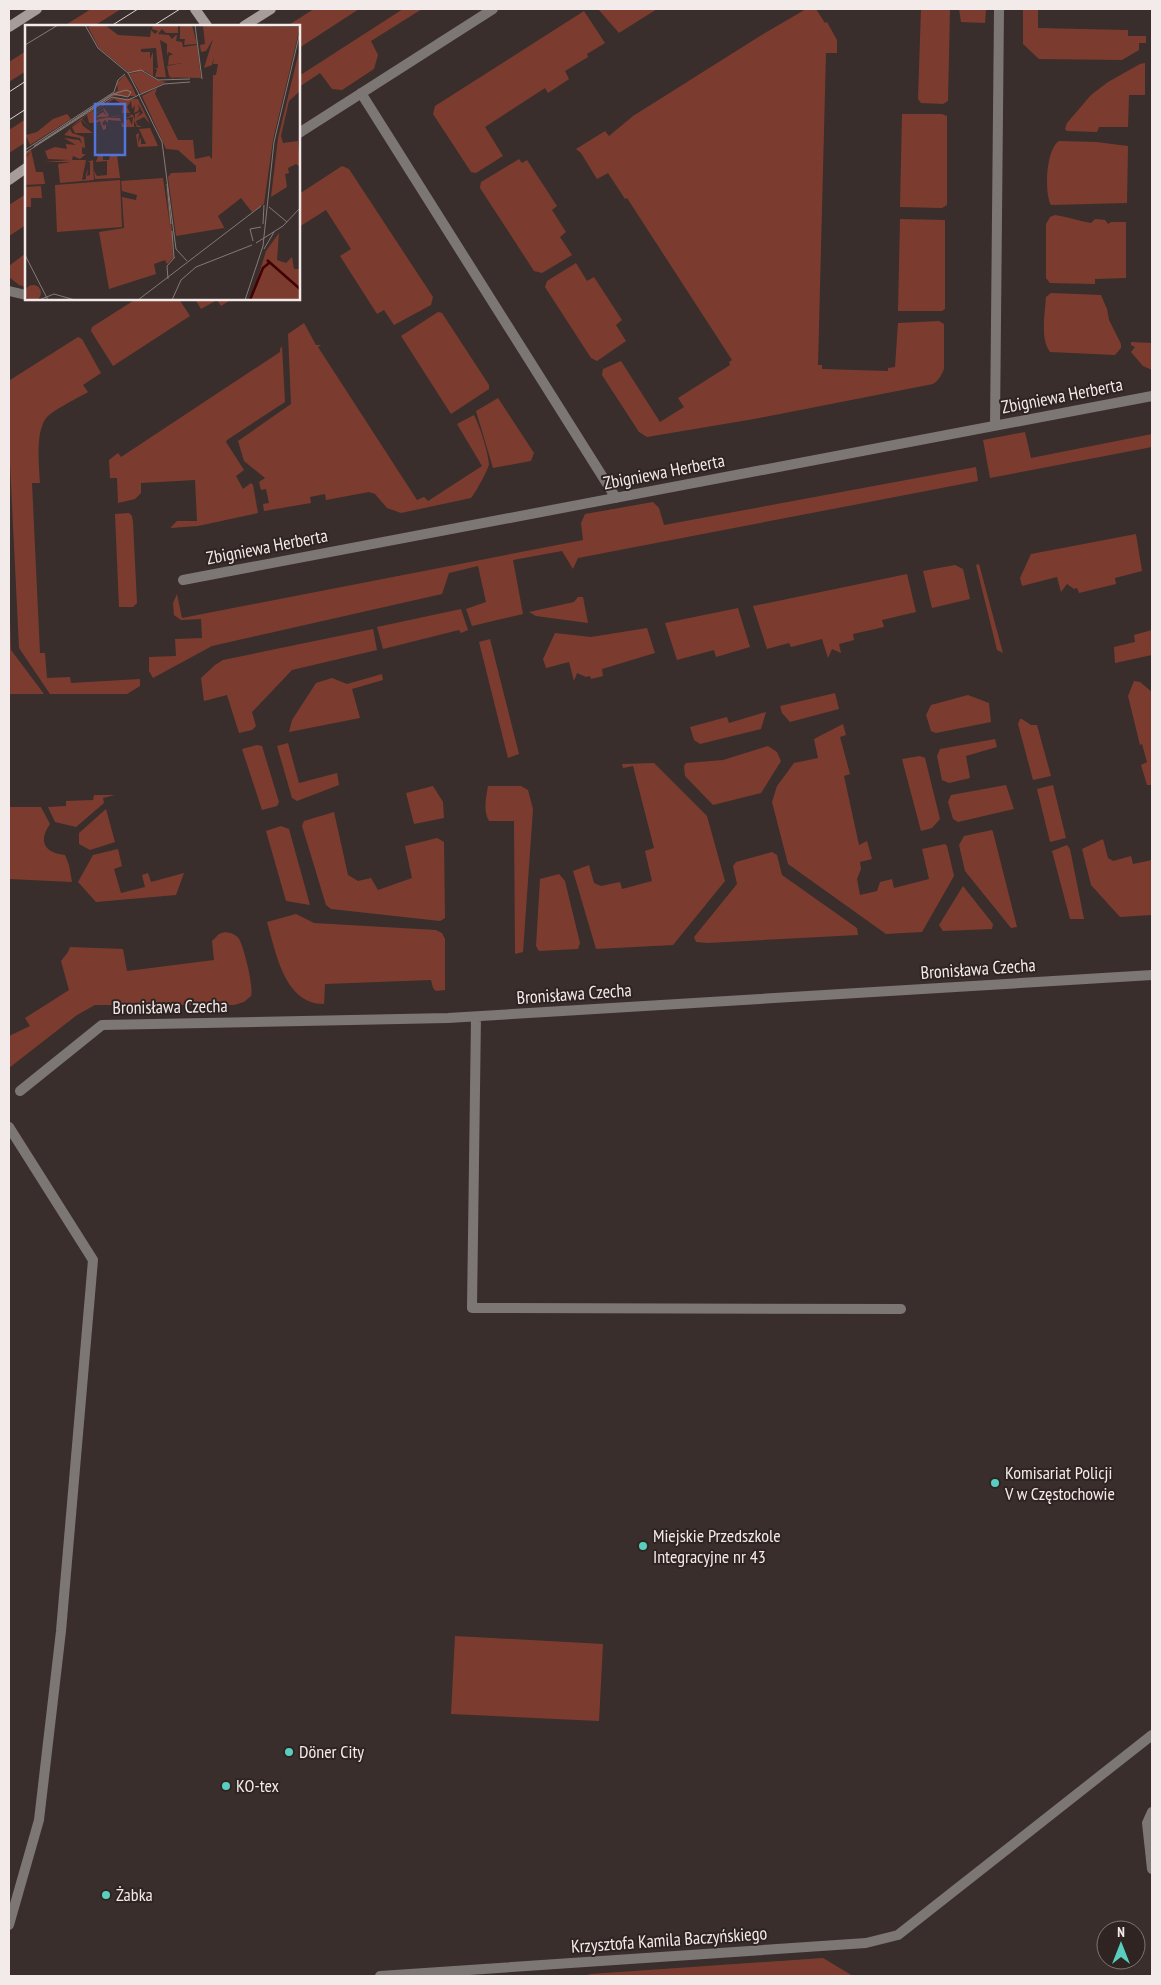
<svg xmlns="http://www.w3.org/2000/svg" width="1161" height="1985" viewBox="0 0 1161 1985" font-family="'PT Sans Narrow',sans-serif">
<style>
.green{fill:#7b3c2f}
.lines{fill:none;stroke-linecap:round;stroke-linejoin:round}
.street{stroke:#7c7675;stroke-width:10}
.secondary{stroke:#a69d9b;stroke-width:10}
.tram{stroke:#dad3d1;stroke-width:1}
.poi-dot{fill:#59cebe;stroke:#2f2422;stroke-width:2}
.labels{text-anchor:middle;stroke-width:4;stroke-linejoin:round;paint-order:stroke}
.street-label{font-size:18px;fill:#f2ebe9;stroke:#2f2422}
.poi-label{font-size:18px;fill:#f2ebe9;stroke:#2f2422;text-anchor:start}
.inset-river{fill:none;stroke:#410100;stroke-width:2.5}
.inset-road{fill:none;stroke:#837a77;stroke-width:1}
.view{fill:#5275dc;fill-opacity:0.15;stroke:#5275dc;stroke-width:2.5}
.inset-edge{fill:none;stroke:#f2ebe9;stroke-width:2.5}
</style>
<rect width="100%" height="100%" fill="#392e2b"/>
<path class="green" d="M 91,9 L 121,9 L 94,26 L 64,26 Z
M 314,9 L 359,9 L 299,48 L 299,26 L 287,26 Z
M 403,9 L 422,9 L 371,41 L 378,55 L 374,69 L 342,90 L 332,89 L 320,73 L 299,87 L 299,76 Z
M 598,9 L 657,9 L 619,33 Z
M 806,9 L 816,9 L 825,23 L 827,22 L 837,40 L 837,53 L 826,53 L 818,365 L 822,365 L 822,369 L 888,371 L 888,368 L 895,367 L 898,323 L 939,321 L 944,324 L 944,369 C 941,376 939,380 933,384 L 754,419 L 647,437 L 639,432 L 602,375 L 603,369 L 621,361 L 660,422 L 684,407 L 678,398 L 730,365 L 729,362 L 732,360 L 627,198 L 625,199 L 608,173 L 597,179 L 581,153 L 576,149 L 605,131 L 609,136 L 633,116 L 760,36 Z
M 921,9 L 950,9 L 948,101 L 943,104 L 921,103 L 918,99 Z
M 959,9 L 986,9 L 985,23 L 961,22 Z
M 1023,9 L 1038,9 L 1038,28 L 1128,30 L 1128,36 L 1146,36 L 1146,43 L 1139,43 L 1139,50 L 1122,60 L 1039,59 L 1023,44 Z
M 584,11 L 605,43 L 587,54 L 588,57 L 565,71 L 569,79 L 548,93 L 545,88 L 485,127 L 503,156 L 476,173 L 471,172 L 433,114 L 435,106 Z
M 26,51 L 26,71 L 9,82 L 9,62 Z
M 1145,63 L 1145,95 L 1129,95 L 1128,127 L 1099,127 L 1097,132 L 1067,131 L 1065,129 L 1067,123 L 1091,95 L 1108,82 L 1140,64 Z
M 902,114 L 942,114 L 947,116 L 947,205 L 942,208 L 900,207 Z
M 26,119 L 26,142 L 9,153 L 9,130 Z
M 1059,141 L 1096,142 L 1128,146 L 1127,203 L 1051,205 C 1044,193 1046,149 1059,141 Z
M 519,159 L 522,163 L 527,160 L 557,206 L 552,210 L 566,232 L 560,237 L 572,255 L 542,273 L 534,271 L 480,188 L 481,182 Z
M 342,166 L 349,169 L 433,297 L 431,305 L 394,325 L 384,310 L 377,314 L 340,256 L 351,249 L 326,210 L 299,227 L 299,194 Z
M 26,194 L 26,225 L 9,236 L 9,205 Z
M 1055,215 C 1068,217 1079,221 1091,223 L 1095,219 L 1105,220 L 1108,224 L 1111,222 L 1126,222 L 1126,278 L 1095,279 L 1095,284 L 1050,283 L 1046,278 L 1046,224 L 1050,217 Z
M 900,219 L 945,220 L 945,309 L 942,311 L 898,311 Z
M 26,253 L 26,287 L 19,285 L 9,277 L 9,266 Z
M 576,263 L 587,281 L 594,277 L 622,320 L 616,325 L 626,341 L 597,361 L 591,358 L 545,287 L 547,281 Z
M 1051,293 L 1101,295 L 1107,309 L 1109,320 L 1121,344 L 1121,348 L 1115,355 L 1050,352 C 1040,339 1045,313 1046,297 Z
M 136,299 L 179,299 L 190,316 L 113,366 L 91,331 L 92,327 Z
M 195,299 L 232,299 L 221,306 L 217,300 L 201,309 Z
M 438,312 L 442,313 L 489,385 L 489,389 L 451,414 L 401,336 Z
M 304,323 L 316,345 L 321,345 L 318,347 L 417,500 L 424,497 L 428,501 L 482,466 L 457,424 L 474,415 C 480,427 488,451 489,464 C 489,468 475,494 471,498 L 401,513 L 387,508 L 375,494 L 369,492 L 326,500 L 325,494 L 310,497 L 311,503 L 264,511 L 263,504 L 269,503 L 266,489 L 261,490 L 259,482 L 265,478 L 244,461 L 238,441 L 291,404 L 288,334 Z
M 78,337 L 82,339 L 101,373 L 83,385 L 88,392 C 78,398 55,409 47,417 C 35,430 39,466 40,483 L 32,483 L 40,653 L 45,653 L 47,678 L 70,677 L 71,683 L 140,679 L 140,686 L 127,694 L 50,694 L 19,648 L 9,443 L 10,380 Z
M 1131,342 L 1152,343 L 1152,370 L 1143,366 L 1131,352 L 1135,347 L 1131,345 Z
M 282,346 L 285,402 L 227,440 L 226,442 L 244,470 L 236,476 L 243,489 L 251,483 L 253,485 L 258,513 L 198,526 L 170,528 L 177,521 L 197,521 L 195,480 L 141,483 L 141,493 L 135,499 L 118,503 L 117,478 L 110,478 L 109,460 L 118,453 L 121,457 L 280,352 L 280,349 Z
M 498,398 L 534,453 L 531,461 L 493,468 L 476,411 Z
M 1025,432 L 1031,458 L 1152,434 L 1152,447 L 990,478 L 983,440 Z
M 976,467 L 978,481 L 578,558 L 573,569 L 562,551 L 513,560 L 523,614 L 472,626 L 466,609 L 486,602 L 478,566 L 449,573 L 442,594 L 212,646 L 153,678 L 149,671 L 149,657 L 176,656 L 175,639 L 202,638 L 201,619 L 181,620 L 174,615 L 173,603 L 177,594 L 182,618 L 583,540 L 581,523 L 585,514 L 653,502 L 659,508 L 664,525 Z
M 129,513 L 132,516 L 133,522 L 137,603 L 133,607 L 119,607 L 115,514 Z
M 1136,534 L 1142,571 L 1115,578 L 1116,584 L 1079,593 L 1077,588 L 1074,589 L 1067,584 L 1061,592 L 1057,577 L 1022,586 L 1020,578 L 1031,554 Z
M 979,564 L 1003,653 L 997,650 L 976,565 Z
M 955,565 L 963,569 L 970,599 L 932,608 L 923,571 Z
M 907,574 L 916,612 L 882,620 L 884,627 L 853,634 L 854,640 L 839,644 L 841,653 L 832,649 L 828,658 L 822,639 L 791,647 L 789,643 L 767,649 L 753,606 Z
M 9,592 L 11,650 L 44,694 L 9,694 Z
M 578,597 L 583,597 L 588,623 L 536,616 L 529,612 L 574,602 Z
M 738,608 L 750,647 L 716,657 L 714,650 L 677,660 L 665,623 Z
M 461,609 L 468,630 L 461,633 L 459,630 L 383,649 L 377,627 Z
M 647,628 L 655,653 L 602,669 L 603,676 L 591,679 L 590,676 L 586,677 L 577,673 L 574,681 L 569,662 L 546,668 L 543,659 L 555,633 L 591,637 Z
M 373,629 L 377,650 L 292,670 L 252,712 L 256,726 L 252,730 L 239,733 L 227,695 L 204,701 L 201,678 L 215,665 L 223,660 Z
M 1152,630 L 1152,655 L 1115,663 L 1114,647 L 1135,642 L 1134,635 Z
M 490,639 L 519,754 L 508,758 L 479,642 Z
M 382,674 L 383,680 L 352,689 L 360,718 L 289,732 L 292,720 L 316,683 L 332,678 L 347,684 Z
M 1134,681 L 1140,682 L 1152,692 L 1152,785 L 1147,785 L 1141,765 L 1147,762 L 1142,744 L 1140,745 L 1128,696 Z
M 835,693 L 839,709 L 790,722 L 782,713 L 780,706 Z
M 968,695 L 989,703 L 991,722 L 936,733 L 931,731 L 926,715 L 931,705 Z
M 766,712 L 761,729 L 700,744 L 694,740 L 690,727 L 727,717 L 729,723 Z
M 1020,719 L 1022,719 L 1031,725 L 1037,725 L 1051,776 L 1033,780 L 1018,724 Z
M 843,724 L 846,735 L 840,737 L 850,774 L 844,776 L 859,845 L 867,841 L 872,859 L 860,862 L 861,869 L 857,879 L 860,895 L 877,891 L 880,882 L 892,879 L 894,888 L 929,879 L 922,849 L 945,844 L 947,846 L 954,876 L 922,932 L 886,934 L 788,864 L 772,802 L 777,786 L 794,763 L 818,758 L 814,739 Z
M 995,739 L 997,747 L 966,756 L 970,778 L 949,783 L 942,780 L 937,756 L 940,749 Z
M 288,743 L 299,783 L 337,773 L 339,785 L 297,801 L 292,798 L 277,746 Z
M 257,745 L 262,746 L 279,802 L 277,806 L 262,810 L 242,749 Z
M 768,746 L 777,752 L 781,761 L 761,793 L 713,805 L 685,776 L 684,766 L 686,763 L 723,760 Z
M 920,756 L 925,758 L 940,819 L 932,828 L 921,831 L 902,759 Z
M 654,763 L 707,816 L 725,881 L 673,945 L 596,949 L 573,871 L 589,865 L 594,883 L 601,886 L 620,882 L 622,889 L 652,881 L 645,851 L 654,848 L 633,766 L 623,768 L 622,764 Z
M 1006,785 L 1014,809 L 958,822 L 953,819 L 948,802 L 951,795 Z
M 1053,785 L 1066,838 L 1050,842 L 1037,789 Z
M 433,786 L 443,802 L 444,818 L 414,824 L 406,793 Z
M 488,786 L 521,786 L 528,790 L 533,809 L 523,952 L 515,954 L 514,821 L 489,821 C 483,810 486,798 488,786 Z
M 94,795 L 115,795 L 103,798 L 104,803 L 76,827 L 55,822 L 48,807 L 66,806 L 66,801 L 93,800 Z
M 9,807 L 41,807 L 50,824 C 38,841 44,853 65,855 L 69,865 L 72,882 L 9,879 Z
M 106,809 L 115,842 L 90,850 L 79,844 L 79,833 Z
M 334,812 L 348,875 L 358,881 L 371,878 L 378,890 L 412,878 L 405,846 L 437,838 L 444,842 L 445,918 L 440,921 L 331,909 L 326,905 L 302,826 L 304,821 Z
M 281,826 L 289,829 L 310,905 L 286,901 L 266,831 Z
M 992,830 L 993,832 L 1017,927 L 1011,928 L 965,871 L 959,845 L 964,836 Z
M 1103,839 L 1108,858 L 1113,861 L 1131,856 L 1133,864 L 1152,860 L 1152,915 L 1120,917 L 1091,885 L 1082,849 Z
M 1067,845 L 1070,849 L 1084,919 L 1070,919 L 1052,851 Z
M 118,849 L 122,866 L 114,869 L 121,893 L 145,887 L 142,875 L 148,873 L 151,882 L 184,873 L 176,895 L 96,902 L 78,882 L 93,855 Z
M 772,852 L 777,855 L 782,875 L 857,928 L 858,935 L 708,943 L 696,942 L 694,937 L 737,884 L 733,866 L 736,862 Z
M 559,874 L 565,881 L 580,943 L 578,949 L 539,951 L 536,946 L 540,879 Z
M 963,886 L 993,924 L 992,929 L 943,931 L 939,925 Z
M 296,914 L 314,923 L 436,930 L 442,933 L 445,939 L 445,990 L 436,991 L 433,988 L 431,980 L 325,984 L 324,1004 C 284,1004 276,952 267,922 Z
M 225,932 C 230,933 236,934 239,939 C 244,947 254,988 251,996 L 244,1002 L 234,1005 L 95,1005 L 77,1015 L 9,1068 L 9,1036 L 30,1026 L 25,1018 L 69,990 L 61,961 L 68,952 L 70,947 L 123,949 L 127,971 L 214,960 L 212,941 L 219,934 Z
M 455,1636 L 603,1644 L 599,1721 L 451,1714 Z
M 823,1958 L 853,1976 L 586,1976 L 590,1974 Z"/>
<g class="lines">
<path class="street" d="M 361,93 L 616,498
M 299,133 L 493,9
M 9,291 L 26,295
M 995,425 L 999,9
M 183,580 L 1152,396
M 476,1017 L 472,1308 L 901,1309
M 20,1091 L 102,1025 L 448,1018 L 1152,975
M 9,1127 L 93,1260 L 61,1631 L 39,1820 L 9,1925
M 1152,1812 L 1147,1823 L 1152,1869
M 380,1976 L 866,1943 L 898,1935 L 1152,1735"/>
<path class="secondary" d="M 195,9 L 207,26
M 244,26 L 271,9
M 9,27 L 37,9
M 9,180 L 26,168"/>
<path class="tram" d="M 111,26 L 138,9
M 153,26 L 180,9
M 9,92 L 26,81
M 9,120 L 26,109"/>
</g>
<g class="poi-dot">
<circle cx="995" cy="1483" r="5"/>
<circle cx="643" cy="1546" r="5"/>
<circle cx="289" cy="1752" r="5"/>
<circle cx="226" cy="1786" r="5"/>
<circle cx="106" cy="1895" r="5"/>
</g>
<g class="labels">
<g class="street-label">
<text transform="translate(1062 396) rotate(-11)" y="6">Zbigniewa Herberta</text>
<text transform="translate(664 472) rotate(-11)" y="6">Zbigniewa Herberta</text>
<text transform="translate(267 547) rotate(-11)" y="6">Zbigniewa Herberta</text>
<text transform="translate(978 969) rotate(-4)" y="6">Bronisława Czecha</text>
<text transform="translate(574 994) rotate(-4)" y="6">Bronisława Czecha</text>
<text transform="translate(170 1007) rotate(-1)" y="6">Bronisława Czecha</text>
<text transform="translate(669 1940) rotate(-4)" y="6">Krzysztofa Kamila Baczyńskiego</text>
</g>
<g class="poi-label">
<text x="1005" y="1479">Komisariat Policji<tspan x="1005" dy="21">V w Częstochowie</tspan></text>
<text x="653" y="1542">Miejskie Przedszkole<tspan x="653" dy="21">Integracyjne nr 43</tspan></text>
<text x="299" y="1758">Döner City</text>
<text x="236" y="1792">KO-tex</text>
<text x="116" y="1901">Żabka</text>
</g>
</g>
<g transform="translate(25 25)">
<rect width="275" height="275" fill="#392e2b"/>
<path d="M 69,0 L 80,0 L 93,10 L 125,12 L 126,5 L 130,9 L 133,6 L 127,4 L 128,1 L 153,0 L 153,8 L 141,8 L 137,4 L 133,9 L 144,10 L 147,14 L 151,10 L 145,10 L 152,10 L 151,16 L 157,17 L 158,22 L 172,20 L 176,53 L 130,52 L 132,44 L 129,43 L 133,43 L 131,23 L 116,24 L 116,27 L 125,27 L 125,34 L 128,27 L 128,51 L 120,46 L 103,47 L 74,23 L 63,2 ZM 135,15 L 142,19 L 142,31 L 143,27 L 148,29 L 144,31 L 143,40 L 158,38 L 142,41 L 144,51 L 150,54 L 141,52 ZM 155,0 L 167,0 L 172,19 L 159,20 L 160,14 L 155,14 ZM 178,0 L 275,2 L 248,115 L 239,179 L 227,187 L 216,173 L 193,191 L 202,208 L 199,203 L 151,211 L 143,152 L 146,148 L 171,147 L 171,141 L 153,125 L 141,124 L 117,71 L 132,63 L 130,69 L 153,115 L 168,115 L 170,134 L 184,131 L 187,134 L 188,50 L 191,50 L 193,39 L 188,39 L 189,31 L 187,40 L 179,43 L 188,14 L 181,26 L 176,27 L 175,20 L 180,19 ZM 275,22 L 275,66 L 264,76 L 256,111 L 258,118 L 273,116 L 275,142 L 271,139 L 263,143 L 264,148 L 260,149 L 262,162 L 246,172 L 253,113 ZM 116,46 L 132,55 L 141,57 L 116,69 L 104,49 ZM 100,50 L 107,61 L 111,70 L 111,71 L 87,71 L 93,65 L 92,58 ZM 87,73 L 113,74 L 125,99 L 119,92 L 111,96 L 112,100 L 117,102 L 112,102 L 109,95 L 109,102 L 97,102 L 96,97 L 100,101 L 100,95 L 104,94 L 107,100 L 108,92 L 96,94 L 106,91 L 104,89 L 83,93 L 95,93 L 96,96 L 83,95 L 83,98 L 80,95 L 77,98 L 79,101 L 81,99 L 81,104 L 78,105 L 75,96 L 73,97 L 66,98 L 64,98 L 62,90 L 57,94 L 67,105 L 57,95 L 45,102 L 68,85 L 70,89 L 79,83 L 84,90 L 82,92 L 74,92 L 74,91 L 73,94 L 72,91 L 78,87 L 82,91 L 78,84 L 71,89 L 71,96 L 74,94 L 103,89 L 108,90 L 110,95 L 110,89 L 115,87 L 115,88 L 111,93 L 118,88 L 113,79 L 114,84 L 113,86 L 109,88 L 110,80 L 107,84 L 106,76 L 102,82 L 105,88 L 97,88 L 98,80 L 89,74 L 70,86 ZM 42,89 L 46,94 L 5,120 L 0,108 L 1,110 L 12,107 L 28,94 ZM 56,96 L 58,101 L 68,108 L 50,108 L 47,102 ZM 125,103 L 133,121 L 113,122 L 111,110 L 112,109 L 114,108 L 113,118 L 116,112 L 116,119 L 121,119 L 114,104 ZM 45,104 L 47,108 L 59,112 L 60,123 L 57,122 L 57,129 L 61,129 L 55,134 L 48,131 L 47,135 L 61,135 L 57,155 L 61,154 L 61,149 L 63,144 L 62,151 L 65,150 L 65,137 L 62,137 L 68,135 L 69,155 L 35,158 L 33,139 L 46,137 L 19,137 L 46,135 L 23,134 L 20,126 L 30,122 L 42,124 L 40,116 L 41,119 L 51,120 L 39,113 L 54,115 L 57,119 L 55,113 L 39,110 ZM 6,125 L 11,147 L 18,147 L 20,159 L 0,160 L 0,133 L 6,127 L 0,131 L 0,128 ZM 78,130 L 78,135 L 84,135 L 85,130 L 92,130 L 95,153 L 70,154 L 69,146 L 72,151 L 82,150 L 82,136 L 71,137 L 73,131 ZM 140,152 L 147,206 L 148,233 L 142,239 L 140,235 L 129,239 L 131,249 L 84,264 L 74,207 L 99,203 L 97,172 L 111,175 L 112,170 L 97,166 L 96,156 L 138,153 L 145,201 ZM 95,155 L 97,202 L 32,207 L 30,160 ZM 16,161 L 17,173 L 6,173 L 6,182 L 0,182 L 0,162 ZM 254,208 L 252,235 L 261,238 L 267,232 L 269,244 L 275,244 L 275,275 L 226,275 L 241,226 ZM0 268a8 8 0 1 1 16 0a8 8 0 1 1-16 0Z" fill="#7b3c2f" fill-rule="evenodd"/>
<path class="inset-river" d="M 242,235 L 275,264M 225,275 L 238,243 L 244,238"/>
<path class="inset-road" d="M 60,0 L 73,23 L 103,48 L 114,69 L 112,71M 170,0 L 177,54M 0,20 L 33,0M 103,48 L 116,45 L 133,55 L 165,54M 114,70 L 137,117 L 151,224 L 162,236M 114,70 L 139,59 L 165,57M 9,121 L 88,69 L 101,65 L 106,67 L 103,72 L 89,69 L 9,122M 0,125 L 89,67 L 93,55 L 100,49M 0,128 L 87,72 L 103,75 L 112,71M 142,159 L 146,199M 244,182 L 262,197M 238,199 L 239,180M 147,206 L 149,233M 228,216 L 225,204 L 236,202M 231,218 L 258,201 L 275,183M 239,224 L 249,207M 0,230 L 23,275M 143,254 L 142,241 L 150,232M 14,275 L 29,269 L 50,275M 113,275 L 236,181M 147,275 L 156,255 L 171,242 L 227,220M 220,275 L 238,221 L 249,117 L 275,7"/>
<path class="view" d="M 70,79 L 100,79 L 100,130 L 70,130 Z"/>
<rect width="275" height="275" class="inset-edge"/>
</g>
<rect width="1161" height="1985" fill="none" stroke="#f2ebe9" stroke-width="20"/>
<g transform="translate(1121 1945)"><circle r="24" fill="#2f2422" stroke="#7d7472"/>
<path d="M0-4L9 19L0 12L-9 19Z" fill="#59cebe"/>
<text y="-8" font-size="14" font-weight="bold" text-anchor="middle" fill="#f2ebe9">N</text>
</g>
</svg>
